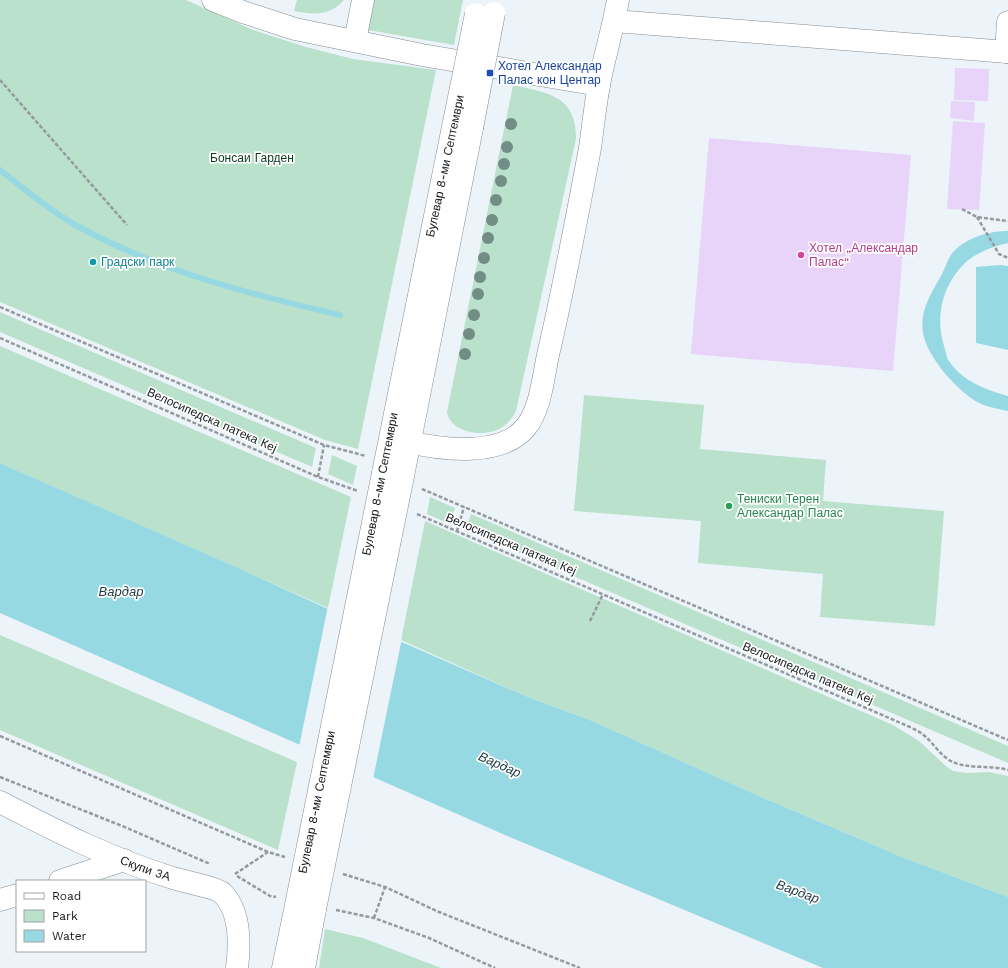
<svg xmlns="http://www.w3.org/2000/svg" width="1008" height="968" viewBox="0 0 1008 968" font-family="'Work Sans',sans-serif">
<style>
.green{fill:#bae1cc}
.water{fill:#97d9e3}
.pier{fill:#ecf4fa}
.lines{fill:none;stroke-linecap:round;stroke-linejoin:round}
.stream{stroke:#97d9e3;stroke-width:6}
.building{fill:#e9d4f9}
.minor-casing{stroke:#858c92;stroke-width:23}
.path{stroke:#949a9e;stroke-width:2.5;stroke-dasharray:4 2;stroke-linecap:butt}
.minor{stroke:#fff;stroke-width:22}
.minor-bridge-casing{stroke:#858c92;stroke-width:23;stroke-linecap:butt}
.minor-bridge{stroke:#fff;stroke-width:22}
.tree{fill:#718d85}
.transit-dot{fill:#1a4fb4;stroke:#fff;stroke-width:1.5}
.hotel-dot{fill:#d1479c;stroke:#fff;stroke-width:1.5}
.culture-dot{fill:#0f9aa8;stroke:#fff;stroke-width:1.5}
.leisure-dot{fill:#2e9e5b;stroke:#fff;stroke-width:1.5}
.labels{text-anchor:middle;stroke-width:3.5;stroke-linejoin:round;paint-order:stroke}
.transit-label{font-size:12px;fill:#164399;stroke:#fff;text-anchor:start}
.park-label{font-size:12px;fill:#0c3825;stroke:#fff}
.street-label{font-size:12px;fill:#16191b;stroke:#fff}
.hotel-label{font-size:12px;fill:#b23c85;stroke:#fff;text-anchor:start}
.culture-label{font-size:12px;fill:#0d838f;stroke:#fff;text-anchor:start}
.leisure-label{font-size:12px;fill:#27864d;stroke:#fff;text-anchor:start}
.water-label{font-size:13px;font-style:italic;fill:#1a3b40;stroke:#fff}
</style>
<rect width="100%" height="100%" fill="#ecf4fa"/>
<path class="green" d="M 0,0 L 186,0 L 253,30 L 306,47 L 353,59 L 436,70 L 358,449 L 325,440 L 0,302 Z
M 297,0 L 344,0 C 330,16 314,15 294,11 Z
M 374,0 L 463,0 L 454,45 L 368,30 Z
M 513,85 C 547,93 577,95 576,139 L 516,411 C 512,419 506,426 497,430 C 481,437 450,432 447,412 Z
M 0,312 L 316,448 L 312,467 L 0,332 Z
M 0,346 L 351,497 L 328,608 L 0,463 Z
M 584,395 L 704,405 L 700,449 L 826,460 L 823,501 L 944,511 L 935,626 L 820,617 L 823,574 L 698,563 L 701,521 L 574,511 Z
M 332,455 L 357,466 L 353,485 L 328,474 Z
M 430,497 L 455,508 L 450,524 L 427,514 Z
M 471,514 L 1008,746 L 1008,763 L 466,530 Z
M 425,521 L 893,725 L 919,741 L 947,767 L 953,771 L 966,773 L 989,772 L 1008,776 L 1008,897 L 902,857 L 757,795 L 590,720 L 528,697 L 401,640 Z
M 0,635 L 297,762 L 278,850 L 0,730 Z
M 325,929 L 363,938 L 441,968 L 319,968 Z"/>
<path class="water" d="M 1008,231 L 1008,243 C 994,246 975,253 964,264 C 942,286 935,317 944,346 C 946,351 946,357 949,361 C 962,381 986,390 1008,396 L 1008,411 C 998,409 988,407 979,403 C 958,392 927,357 923,333 C 919,311 932,292 942,274 C 945,268 947,261 951,255 C 963,238 989,231 1008,231 Z
M 1000,265 L 1008,266 L 1008,350 L 976,343 L 976,267 Z
M 0,463 L 238,568 L 372,629 L 528,697 L 590,720 L 757,795 L 902,857 L 1008,897 L 1008,968 L 823,968 L 505,835 L 0,613 Z"/>
<path class="pier" d="M 328,606 L 402,638 L 373,779 L 299,747 Z"/>
<g class="lines">
<path class="stream" d="M 0,170 C 25,190 51,211 79,227 C 162,272 249,294 340,315"/>
</g>
<path class="building" d="M 955,68 L 989,69 L 988,101 L 954,100 Z
M 951,101 L 975,102 L 974,121 L 950,118 Z
M 953,121 L 985,123 L 979,210 L 947,209 Z
M 709,138 L 911,155 L 893,371 L 691,354 Z"/>
<g class="lines">
<g class="minor-casing">
<g id="minor">
<path d="M 213,0 L 243,12 L 295,29 L 422,55 L 599,85"/>
<path d="M 614,21 L 1008,52"/>
<path d="M 355,41 L 363,0"/>
<path d="M 1006,52 L 1008,22"/>
<path d="M 409,442 C 443,450 502,457 526,427 C 541,408 543,378 548,355 C 564,287 577,217 590,148 C 593,127 595,106 599,85 C 604,57 613,29 618,0"/>
<path d="M 383,473 L 454,122"/>
<path d="M 402,481 L 472,128"/>
<path id="s1" d="M 0,802 C 56,831 113,860 173,878 C 182,881 217,888 222,893 C 241,911 240,944 237,968"/>
<path d="M 60,881 L 124,860"/>
<path d="M 0,900 L 17,895"/>
<path d="M 283,968 L 296,905"/>
<path d="M 304,968 L 315,909"/>
</g>
</g>
<path class="path" d="M 0,80 L 127,225
M 962,209 L 977,217 L 1008,221
M 977,217 L 999,254 L 1008,258
M 0,307 L 324,445 L 366,456
M 0,338 L 318,477 L 358,491
M 318,477 L 324,445
M 422,489 L 1008,740
M 417,514 L 910,727 C 917,730 923,734 928,739 C 936,747 943,758 953,762 C 967,769 990,765 1008,770
M 457,531 L 464,507
M 590,621 L 603,594
M 0,736 L 268,852 L 285,857
M 0,777 L 127,828 L 210,864
M 235,874 L 268,852
M 343,874 L 385,887 L 439,912 L 580,968
M 237,876 L 270,896 L 276,897
M 336,910 L 374,918 L 429,938 L 495,968
M 374,918 L 385,887"/>
<use href="#minor" class="minor"/>
<g class="minor-bridge-casing">
<g id="minor-bridge">
<path d="M 454,122 L 476,14"/>
<path d="M 472,128 L 494,13"/>
<path id="s2" d="M 296,905 L 383,473"/>
<path d="M 315,909 L 402,481"/>
</g>
</g>
<use href="#minor-bridge" class="minor-bridge"/>
</g>
<g class="tree">
<circle cx="511" cy="124" r="6"/>
<circle cx="507" cy="147" r="6"/>
<circle cx="504" cy="164" r="6"/>
<circle cx="501" cy="181" r="6"/>
<circle cx="496" cy="200" r="6"/>
<circle cx="492" cy="220" r="6"/>
<circle cx="488" cy="238" r="6"/>
<circle cx="484" cy="258" r="6"/>
<circle cx="480" cy="277" r="6"/>
<circle cx="478" cy="294" r="6"/>
<circle cx="474" cy="315" r="6"/>
<circle cx="469" cy="334" r="6"/>
<circle cx="465" cy="354" r="6"/>
</g>
<rect class="transit-dot" x="486" y="69" width="8" height="8" rx="2"/>
<circle class="hotel-dot" cx="801" cy="255" r="4"/>
<circle class="culture-dot" cx="93" cy="262" r="4"/>
<circle class="leisure-dot" cx="729" cy="506" r="4"/>
<g class="labels">
<g class="transit-label">
<text x="498" y="70">Хотел Александар<tspan x="498" dy="14">Палас кон Центар</tspan></text>
</g>
<g class="park-label">
<text x="252" y="162">Бонсаи Гарден</text>
</g>
<g class="street-label">
<text transform="translate(445 166) rotate(-78)" y="4">Булевар 8-ми Септември</text>
<text transform="translate(212 420) rotate(24)" y="4">Велосипедска патека Кеј</text>
<text transform="translate(380 484) rotate(-79)" y="4">Булевар 8-ми Септември</text>
<text transform="translate(511 544) rotate(23)" y="4">Велосипедска патека Кеј</text>
<text transform="translate(808 673) rotate(23)" y="4">Велосипедска патека Кеј</text>
<text dy="4" stroke="none"><textPath href="#s2" startOffset="105">Булевар 8-ми Септември</textPath></text>
<text dy="4" stroke="none"><textPath href="#s1" startOffset="160">Скупи 3А</textPath></text>
</g>
<g class="hotel-label">
<text x="809" y="252">Хотел „Александар<tspan x="809" dy="14">Палас“</tspan></text>
</g>
<g class="culture-label">
<text x="101" y="266">Градски парк</text>
</g>
<g class="leisure-label">
<text x="737" y="503">Тениски Терен<tspan x="737" dy="14">Александар Палас</tspan></text>
</g>
<g class="water-label">
<text x="121" y="596">Вардар</text>
<text transform="translate(500 764) rotate(24)" y="5">Вардар</text>
<text transform="translate(798 891) rotate(20)" y="5">Вардар</text>
</g>
</g>
<rect x="16" y="880" width="130" height="72" fill="#ffffff" stroke="#a2a3a4"/>
<rect x="24" y="893" width="20" height="6" fill="#ffffff" stroke="#a2a3a4"/>
<text x="52" y="900" font-size="12" fill="#16191b">Road</text>
<rect x="24" y="910" width="20" height="12" fill="#bae1cc" stroke="#a2a3a4"/>
<text x="52" y="920" font-size="12" fill="#16191b">Park</text>
<rect x="24" y="930" width="20" height="12" fill="#97d9e3" stroke="#a2a3a4"/>
<text x="52" y="940" font-size="12" fill="#16191b">Water</text>
</svg>
